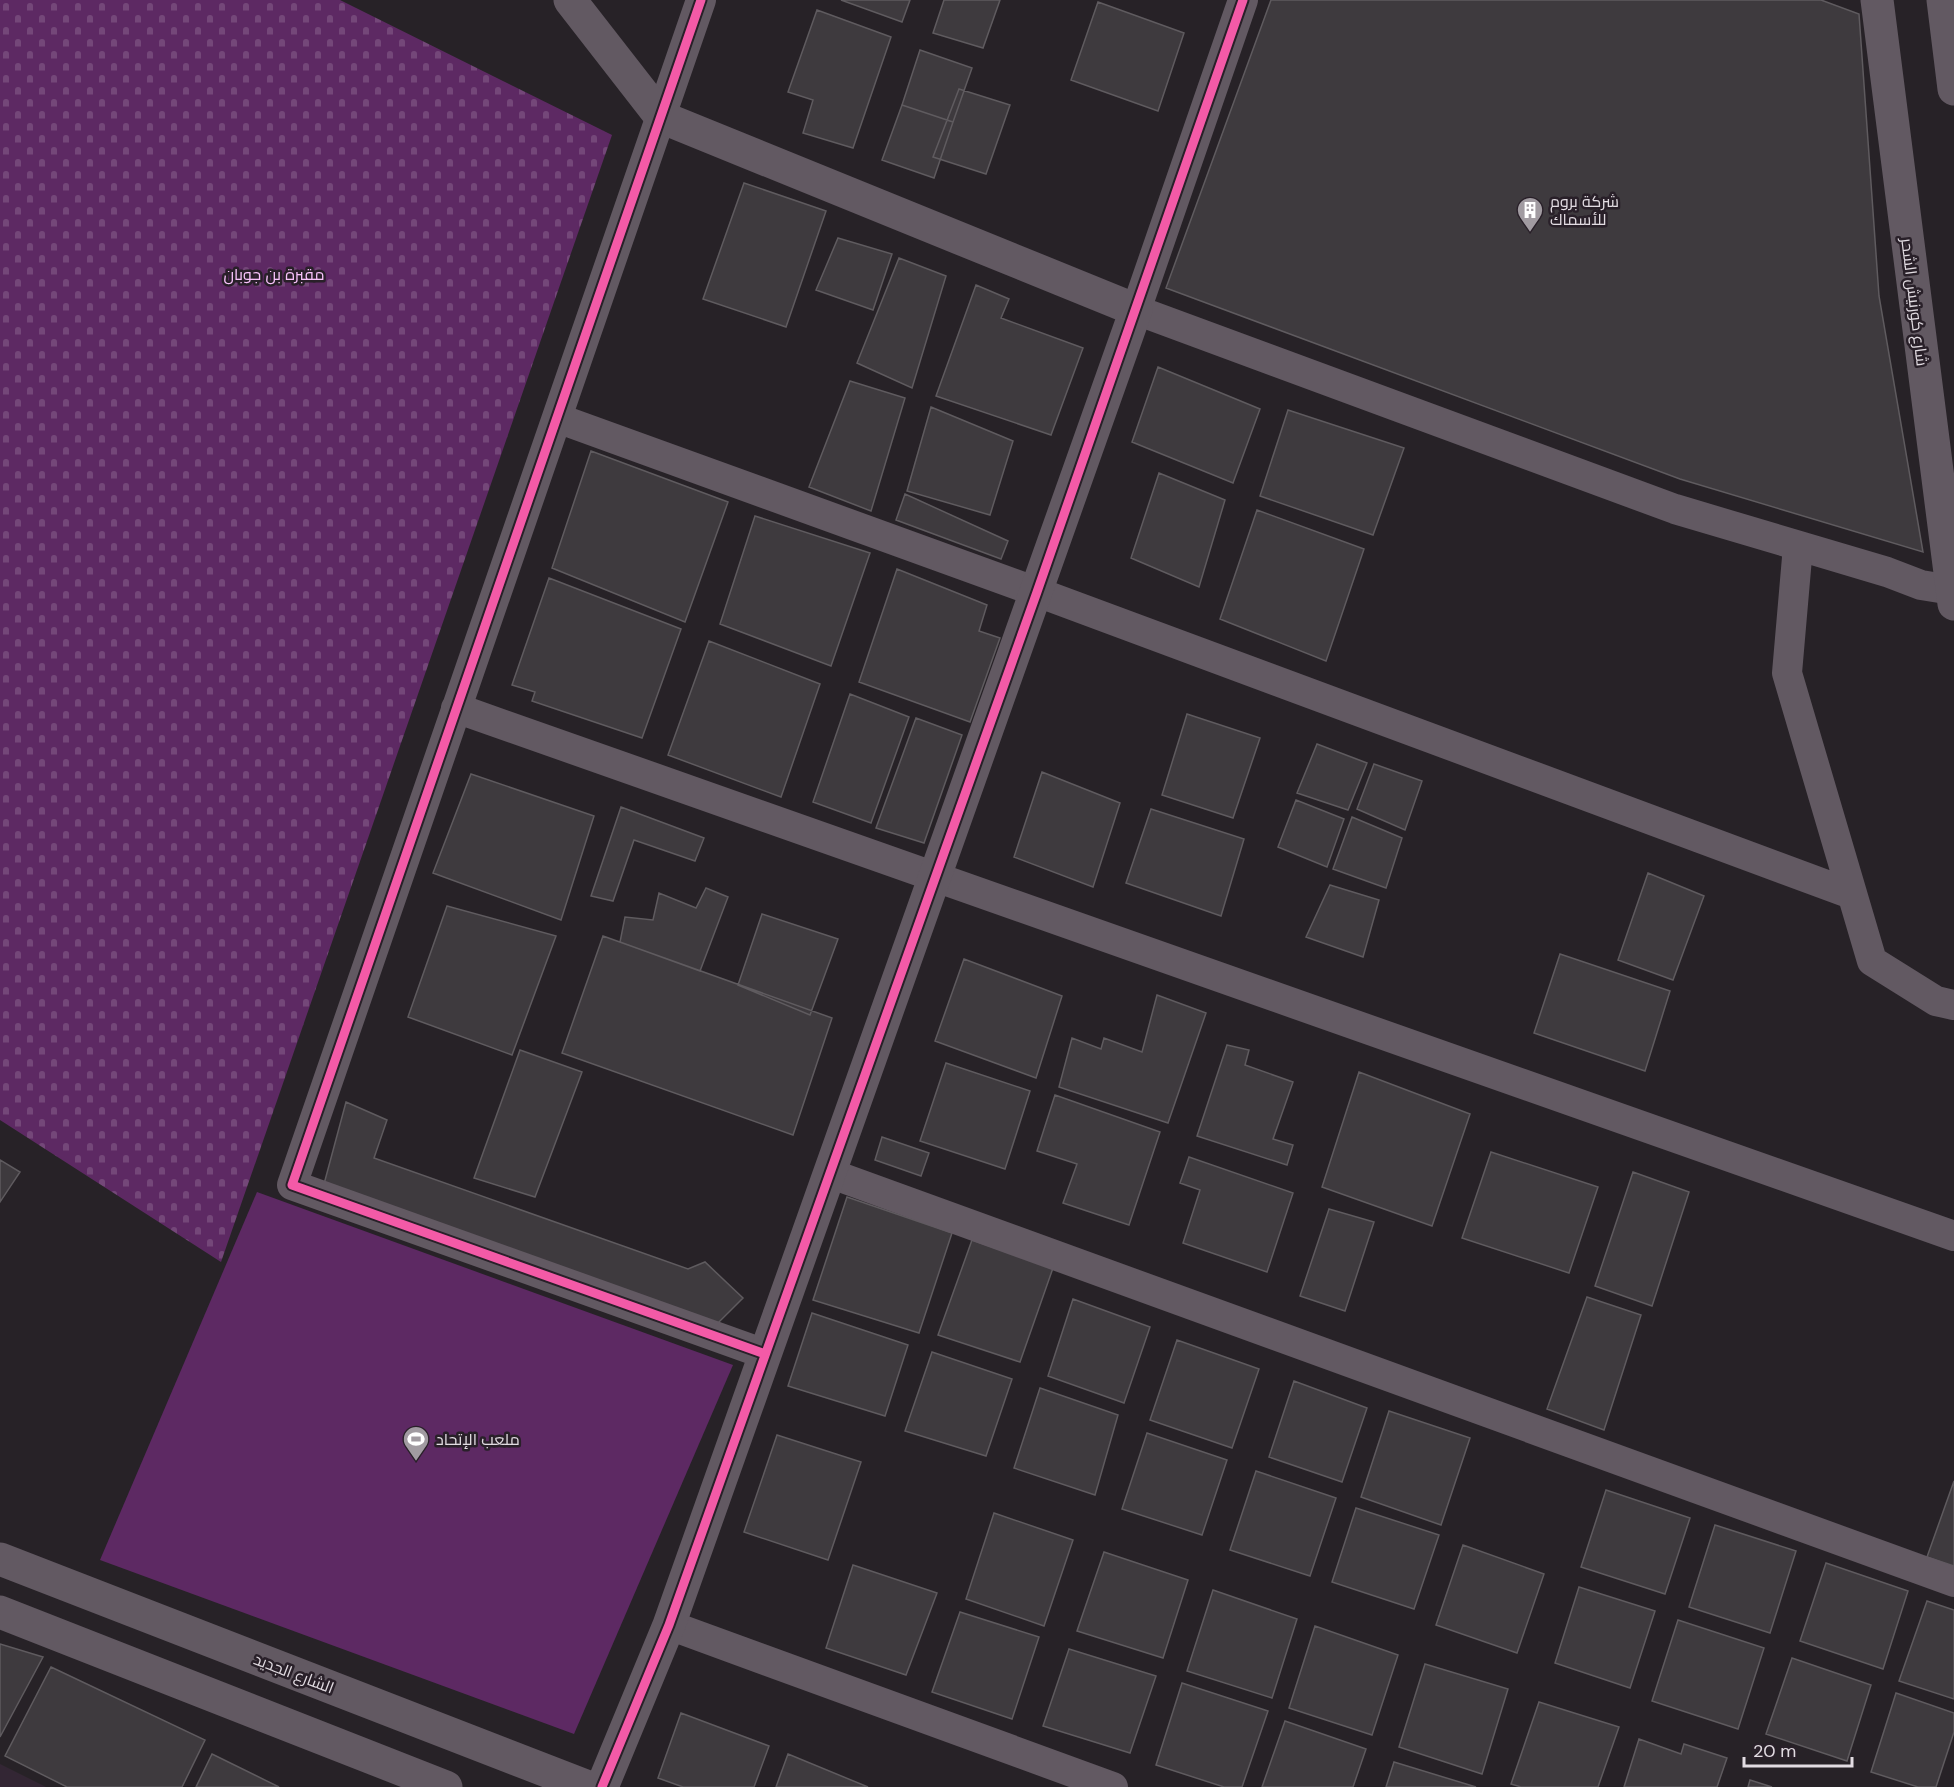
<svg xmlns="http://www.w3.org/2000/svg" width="1954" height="1787" viewBox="0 0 1954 1787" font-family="'DM Sans',Cairo,sans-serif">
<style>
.built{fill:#332634}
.cemetery{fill:url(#cemetery-stones)}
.garden{fill:#5d2963}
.building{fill:#3e3a3e;stroke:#5f5b5f;stroke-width:1.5}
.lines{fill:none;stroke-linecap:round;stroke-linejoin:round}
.minor{stroke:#625962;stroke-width:30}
.tertiary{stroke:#625962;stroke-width:33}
.cycleway-casing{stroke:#292029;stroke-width:13}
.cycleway{stroke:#f35aa7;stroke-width:9}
.labels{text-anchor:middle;stroke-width:5;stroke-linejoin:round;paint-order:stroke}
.poi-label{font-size:16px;fill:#e2dce2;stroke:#292029;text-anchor:start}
.park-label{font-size:16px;fill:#f9c3fc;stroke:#292029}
.street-label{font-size:16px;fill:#e2dce2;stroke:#292029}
</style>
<defs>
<pattern id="cemetery-stones" width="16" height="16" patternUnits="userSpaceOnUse" patternTransform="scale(1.5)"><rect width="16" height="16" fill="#5d2963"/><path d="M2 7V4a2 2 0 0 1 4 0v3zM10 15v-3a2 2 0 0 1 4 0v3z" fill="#744779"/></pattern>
</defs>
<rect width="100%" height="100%" fill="#272227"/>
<path class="built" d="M 0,1764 L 46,1787 L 0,1787 Z"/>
<path class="cemetery" d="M 0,0 L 340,0 L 612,135 L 221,1262 L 0,1120 Z"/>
<path class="garden" d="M 257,1192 L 733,1365 L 574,1734 L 100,1560 Z"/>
<path class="building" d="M 841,0 L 910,0 L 902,22 Z
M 944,0 L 1000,0 L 983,48 L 933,33 Z
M 1271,0 L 1821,0 L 1859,14 L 1879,296 L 1923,552 L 1680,479 L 1166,288 Z
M 1098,2 L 1184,33 L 1158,111 L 1071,80 Z
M 817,10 L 891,37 L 853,148 L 803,133 L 813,100 L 788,92 Z
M 920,50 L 972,68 L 953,122 L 902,105 Z
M 959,89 L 1010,105 L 986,174 L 933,157 Z
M 902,105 L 953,122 L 934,178 L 882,160 Z
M 744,183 L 826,211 L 786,327 L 703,299 Z
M 838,238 L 892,254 L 873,310 L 816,290 Z
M 899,258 L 946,276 L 912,388 L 857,363 Z
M 976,285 L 1009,299 L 1001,318 L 1083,348 L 1051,435 L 936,396 Z
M 1158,367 L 1260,409 L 1233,483 L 1132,442 Z
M 850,381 L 905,398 L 871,511 L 809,487 Z
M 931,407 L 1013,441 L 990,515 L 907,491 Z
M 1288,410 L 1404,448 L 1373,535 L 1260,496 Z
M 591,451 L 728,502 L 685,622 L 552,568 Z
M 1159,473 L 1225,500 L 1199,587 L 1131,558 Z
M 905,494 L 1008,541 L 1001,559 L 896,520 Z
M 1257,510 L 1364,549 L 1326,661 L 1220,619 Z
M 755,516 L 870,553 L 831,666 L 720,624 Z
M 897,569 L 987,605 L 979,631 L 1000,638 L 970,722 L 859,682 Z
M 549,578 L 681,629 L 642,738 L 532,701 L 535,692 L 512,685 Z
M 709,641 L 820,684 L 781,797 L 668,755 Z
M 850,694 L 909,717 L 871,823 L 813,802 Z
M 1187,714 L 1260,738 L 1233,818 L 1162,795 Z
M 916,718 L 962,735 L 924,843 L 876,828 Z
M 1317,744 L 1367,763 L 1348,810 L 1297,793 Z
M 1374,764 L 1422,781 L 1405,830 L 1357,809 Z
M 1042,772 L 1120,803 L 1093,887 L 1014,857 Z
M 471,774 L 594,816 L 561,920 L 433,873 Z
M 1296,800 L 1344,819 L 1327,867 L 1278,847 Z
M 621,807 L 704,838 L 695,861 L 634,840 L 613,901 L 591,896 Z
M 1151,809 L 1244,839 L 1221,916 L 1126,883 Z
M 1352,817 L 1402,838 L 1386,888 L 1333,869 Z
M 1648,873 L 1704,896 L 1673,980 L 1618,960 Z
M 1330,885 L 1379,900 L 1363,957 L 1306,937 Z
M 706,888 L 728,897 L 700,971 L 620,942 L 625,917 L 653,920 L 659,893 L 696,908 Z
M 447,906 L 556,936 L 512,1055 L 408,1017 Z
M 762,914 L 838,939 L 810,1015 L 738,985 Z
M 603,936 L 832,1018 L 793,1135 L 562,1053 Z
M 1560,954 L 1670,991 L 1645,1071 L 1534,1033 Z
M 964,959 L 1062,996 L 1036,1078 L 935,1041 Z
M 1157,995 L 1206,1013 L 1168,1123 L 1059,1087 L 1072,1038 L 1101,1049 L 1104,1038 L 1142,1052 Z
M 1227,1045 L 1249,1050 L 1245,1065 L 1293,1082 L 1273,1139 L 1293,1145 L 1287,1165 L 1197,1136 Z
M 520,1050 L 582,1072 L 535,1197 L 474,1178 Z
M 946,1063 L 1030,1091 L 1005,1169 L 920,1141 Z
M 1359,1072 L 1470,1114 L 1432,1226 L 1322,1187 Z
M 1055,1095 L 1160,1132 L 1129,1225 L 1063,1203 L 1077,1164 L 1037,1151 Z
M 346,1102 L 387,1120 L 374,1158 L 688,1269 L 705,1262 L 743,1298 L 715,1326 L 324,1184 Z
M 882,1137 L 929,1153 L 921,1176 L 875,1160 Z
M 1491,1152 L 1598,1187 L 1569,1273 L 1462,1238 Z
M 1189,1157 L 1293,1193 L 1267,1272 L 1183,1243 L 1200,1190 L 1180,1183 Z
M 0,1160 L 20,1172 L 0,1202 Z
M 1633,1172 L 1689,1192 L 1652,1306 L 1595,1286 Z
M 847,1197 L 952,1233 L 919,1333 L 813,1300 Z
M 1329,1209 L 1374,1222 L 1345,1311 L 1300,1296 Z
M 972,1240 L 1053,1268 L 1020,1362 L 938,1335 Z
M 1587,1297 L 1641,1315 L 1604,1430 L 1547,1409 Z
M 1073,1299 L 1150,1327 L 1124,1403 L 1048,1376 Z
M 812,1313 L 908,1345 L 885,1416 L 788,1386 Z
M 1177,1340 L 1259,1369 L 1232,1448 L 1150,1420 Z
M 932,1352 L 1012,1379 L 986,1456 L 905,1431 Z
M 1294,1381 L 1367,1408 L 1342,1482 L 1269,1457 Z
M 1040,1388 L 1118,1415 L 1095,1495 L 1014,1468 Z
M 1389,1411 L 1470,1438 L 1441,1525 L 1361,1497 Z
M 1147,1433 L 1227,1460 L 1202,1535 L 1122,1509 Z
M 777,1435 L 861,1462 L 828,1560 L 744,1532 Z
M 1256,1471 L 1336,1498 L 1310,1576 L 1230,1550 Z
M 1954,1481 L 1954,1566 L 1927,1557 Z
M 1606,1490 L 1690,1518 L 1665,1594 L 1581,1567 Z
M 1356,1508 L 1439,1535 L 1414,1609 L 1332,1582 Z
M 994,1513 L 1073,1540 L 1044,1626 L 966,1599 Z
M 1715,1525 L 1796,1551 L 1770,1633 L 1689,1607 Z
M 1463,1545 L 1544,1574 L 1517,1653 L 1436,1625 Z
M 1104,1552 L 1188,1580 L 1163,1658 L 1077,1631 Z
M 1826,1563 L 1908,1591 L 1883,1669 L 1800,1641 Z
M 853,1565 L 937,1593 L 906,1675 L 826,1648 Z
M 1579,1587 L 1655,1611 L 1630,1688 L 1555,1663 Z
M 1213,1590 L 1297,1619 L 1272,1698 L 1187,1671 Z
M 1927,1601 L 1954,1610 L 1954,1699 L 1899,1681 Z
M 960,1612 L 1039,1637 L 1012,1719 L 932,1692 Z
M 1678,1620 L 1764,1648 L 1738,1729 L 1652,1701 Z
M 1315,1626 L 1398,1655 L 1372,1735 L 1289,1708 Z
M 0,1644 L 43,1657 L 0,1737 Z
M 1069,1649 L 1156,1676 L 1130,1753 L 1043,1726 Z
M 1792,1658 L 1871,1685 L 1847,1761 L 1766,1734 Z
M 1425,1664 L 1508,1689 L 1482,1774 L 1399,1747 Z
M 51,1667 L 205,1740 L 182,1787 L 67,1787 L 5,1756 Z
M 1182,1683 L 1268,1711 L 1242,1787 L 1224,1787 L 1156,1765 Z
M 1896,1693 L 1954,1713 L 1954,1732 L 1936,1787 L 1918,1787 L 1871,1772 Z
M 1539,1702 L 1619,1727 L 1598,1787 L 1521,1787 L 1511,1784 Z
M 681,1713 L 769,1746 L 754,1787 L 683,1787 L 658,1778 Z
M 1285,1721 L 1366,1749 L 1353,1787 L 1262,1787 Z
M 1639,1739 L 1681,1754 L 1684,1744 L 1727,1758 L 1717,1787 L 1624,1787 Z
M 212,1754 L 279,1787 L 196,1787 Z
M 788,1754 L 868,1787 L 776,1787 Z
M 1394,1762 L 1476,1787 L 1386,1787 Z
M 1750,1780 L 1772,1787 L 1748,1787 Z"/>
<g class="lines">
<path class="minor" d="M 701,0 L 292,1185 L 765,1354
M 1243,0 L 1136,310 L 1675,509 L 1887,572 L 1921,585 L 1952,590
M 557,418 L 1037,592 L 1851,894
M 1798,546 L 1787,673 L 1872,961 L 1936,1001 L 1954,1005
M 456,708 L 1954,1236
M 829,1173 L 1954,1582
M 669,1625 L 1113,1787"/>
<path class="tertiary" d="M 570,0 L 661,117 L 1136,310 L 669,1625 L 602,1787
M 1877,0 L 1954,604
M 1943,0 L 1954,89
M 0,1559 L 588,1787
M 0,1612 L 446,1787"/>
<g class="cycleway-casing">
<path id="cycleway" d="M 701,0 L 292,1185 L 765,1354
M 602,1787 L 669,1625 L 1037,592 L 1243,0"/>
</g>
<use href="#cycleway" class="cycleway"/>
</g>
<defs>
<g id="building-pin" transform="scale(1.35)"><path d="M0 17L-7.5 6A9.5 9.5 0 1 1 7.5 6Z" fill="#a19ba1" stroke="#292029"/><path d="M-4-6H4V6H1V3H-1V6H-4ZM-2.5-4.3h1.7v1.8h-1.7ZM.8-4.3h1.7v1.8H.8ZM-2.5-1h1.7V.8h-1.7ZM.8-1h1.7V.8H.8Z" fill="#fff"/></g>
<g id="stadium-pin" transform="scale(1.35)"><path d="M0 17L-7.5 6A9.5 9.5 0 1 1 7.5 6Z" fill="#a19ba1" stroke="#292029"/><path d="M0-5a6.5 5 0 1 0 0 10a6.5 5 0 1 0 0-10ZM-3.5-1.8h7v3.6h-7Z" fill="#fff"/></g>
</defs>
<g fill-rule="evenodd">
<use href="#building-pin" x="1530" y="210"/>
<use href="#stadium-pin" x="416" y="1439"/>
</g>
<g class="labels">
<g class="poi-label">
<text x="1550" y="207">شركة بروم<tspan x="1550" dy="18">للأسماك</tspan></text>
<text x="436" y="1445">ملعب الإتحاد</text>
</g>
<g class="park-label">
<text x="274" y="280">مقبرة بن جوبان</text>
</g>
<g class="street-label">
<text transform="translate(1915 302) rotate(83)" y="6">شارع كورنيش الشحر</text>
<text transform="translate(294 1673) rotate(21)" y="6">الشارع الجديد</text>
</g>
</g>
<path d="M1744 1757v9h108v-9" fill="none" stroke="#e2dce2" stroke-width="3"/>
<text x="1753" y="1757" font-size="18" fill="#e2dce2" stroke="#292029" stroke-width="4.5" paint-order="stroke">20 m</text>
</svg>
